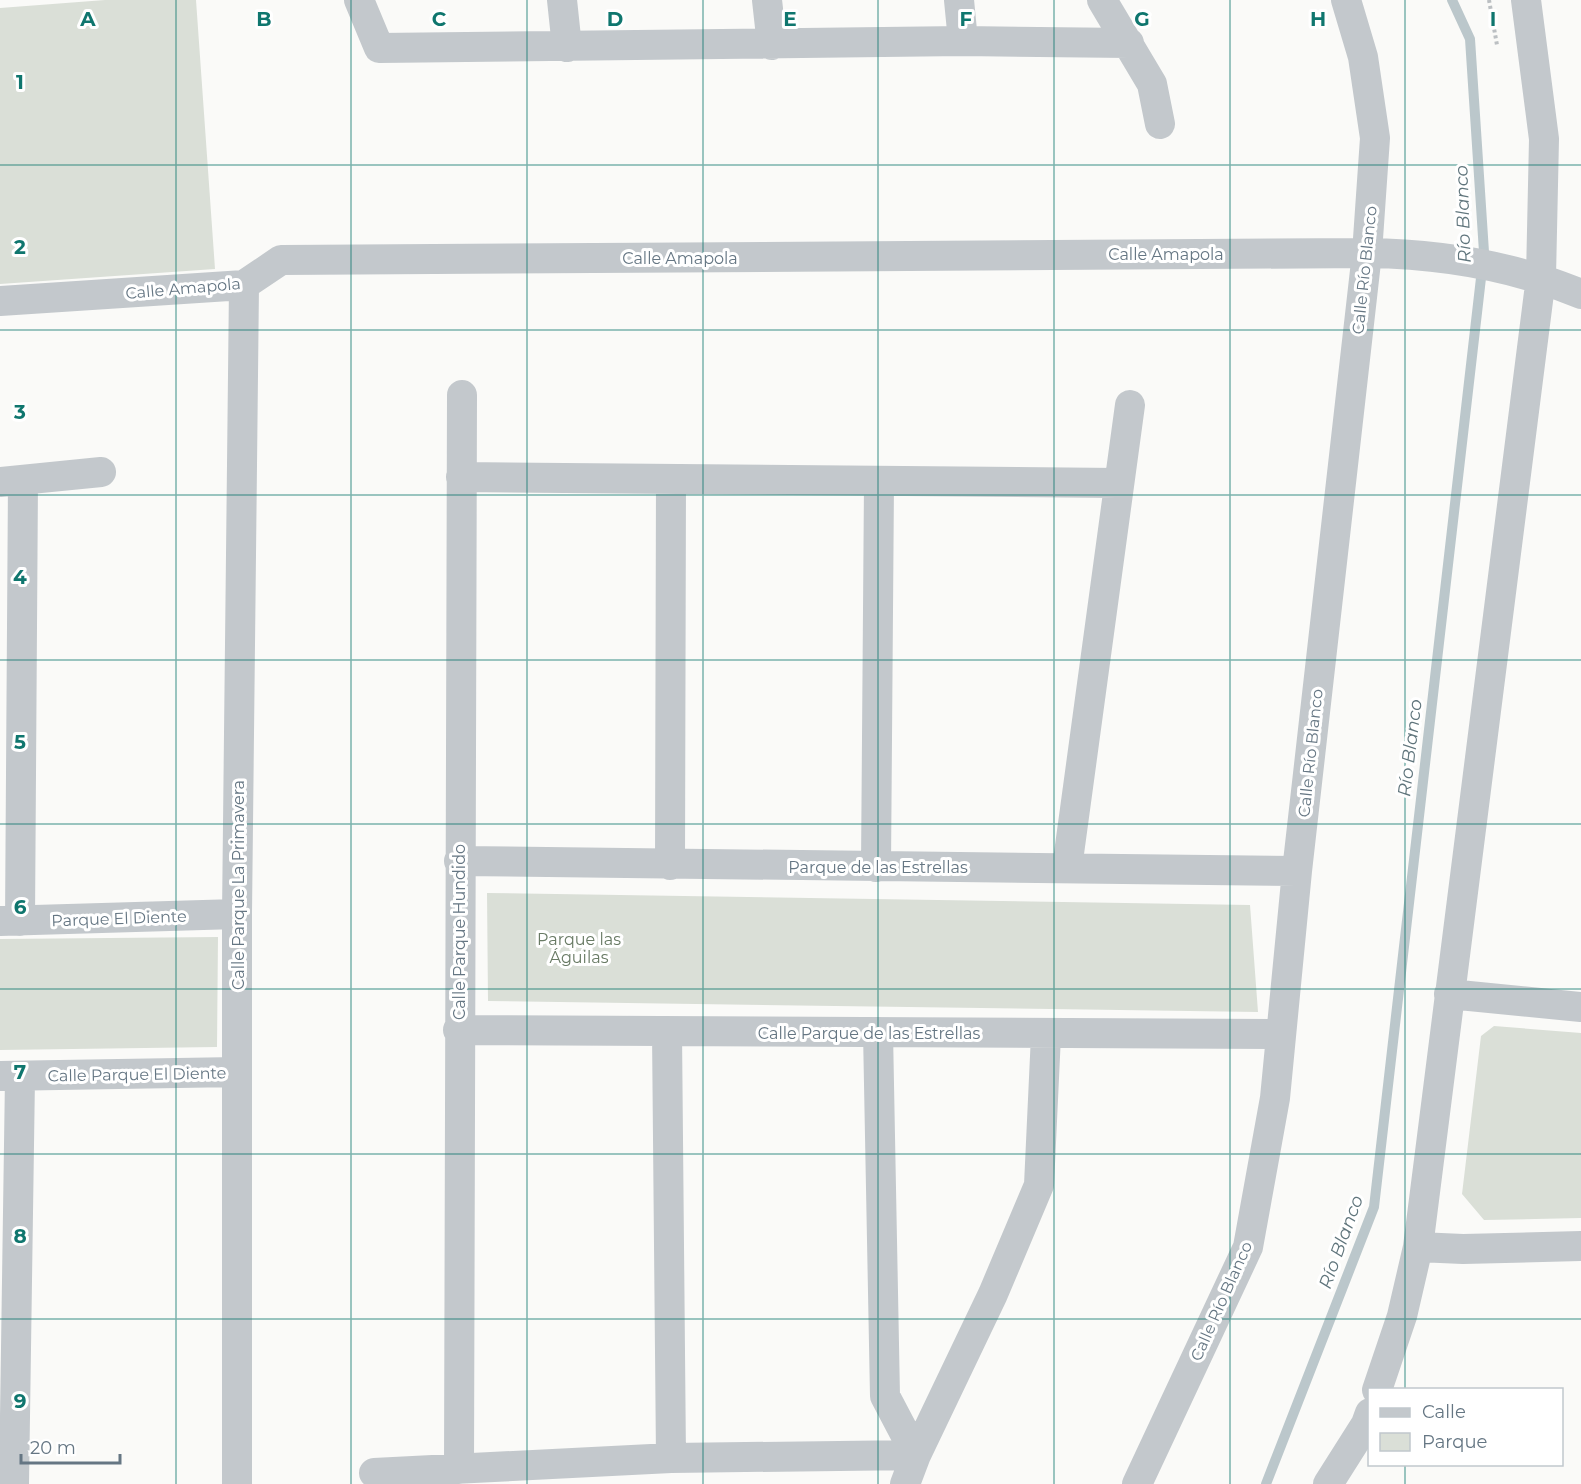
<svg xmlns="http://www.w3.org/2000/svg" width="1581" height="1484" viewBox="0 0 1581 1484" font-family="Montserrat,sans-serif">
<style>
.green{fill:#dadfd7}
.lines{fill:none;stroke-linecap:round;stroke-linejoin:round}
.stream{stroke:#bbc7cb;stroke-width:10}
.path{stroke:#bbbfc2;stroke-width:4;stroke-dasharray:3 3;stroke-linecap:butt}
.street{stroke:#c3c8cc;stroke-width:30}
.grid{fill:none;stroke:#0f766e;stroke-width:1.5;stroke-opacity:0.55}
.labels{text-anchor:middle;stroke-width:6;stroke-linejoin:round;paint-order:stroke}
.street-label{font-size:16px;fill:#657683;stroke:#fff}
.park-label{font-size:16px;fill:#687a64;stroke:#fff}
.water-label{font-size:18px;font-style:italic;fill:#60757c;stroke:#fff}
.grid-label{font-size:20px;text-anchor:middle;font-weight:bold;fill:#0f766e;stroke:#fff;stroke-width:6;stroke-linejoin:round;paint-order:stroke}
</style>
<rect width="100%" height="100%" fill="#fafaf8"/>
<path class="green" d="M 105,0 L 196,0 L 215,269 L 0,284 L 0,8 Z
M 487,893 L 1250,905 L 1258,1012 L 488,1001 Z
M 218,937 L 217,1047 L 0,1050 L 0,939 Z
M 1494,1026 L 1581,1033 L 1581,1218 L 1484,1220 L 1462,1194 L 1481,1036 Z"/>
<g class="lines">
<path class="stream" d="M 1266,1484 L 1374,1207 L 1484,252 L 1470,39 L 1452,0"/>
<path class="path" d="M 1489,0 L 1497,45"/>
<path class="street" d="M 359,0 L 379,48 L 963,41 L 1129,43
M 562,0 L 567,47
M 767,0 L 772,45
M 959,0 L 963,41
M 1102,0 L 1152,84 L 1160,124
M 0,301 L 244,285 L 281,260 L 1367,253 C 1441,254 1512,265 1581,294
M 461,477 L 1118,483
M 0,482 L 101,472
M 459,861 L 1297,871
M 670,865 L 671,479
M 876,867 L 879,482
M 1067,868 L 1130,405
M 0,921 L 237,914
M 20,921 L 23,480
M 1449,994 L 1581,1007
M 458,1030 L 1280,1034
M 667,1032 L 671,1458
M 0,1076 L 237,1072
M 1418,1247 L 1463,1249 L 1581,1246
M 1377,1390 L 1402,1316 L 1418,1247 L 1541,277 L 1544,139 L 1526,0
M 459,1469 L 462,395
M 374,1473 L 671,1458 L 916,1455 L 885,1396 L 878,1032
M 14,1484 L 20,1077
M 237,1484 L 237,914 L 244,285
M 905,1484 L 916,1455 L 993,1294 L 1039,1185 L 1046,1035
M 1137,1484 L 1248,1247 L 1275,1098 L 1297,871 L 1367,253 L 1375,138 L 1363,57 L 1346,0
M 1328,1484 L 1366,1424 L 1370,1413"/>
</g>
<path class="grid" d="M 176,0 L 176,1484M 351,0 L 351,1484M 527,0 L 527,1484M 703,0 L 703,1484M 878,0 L 878,1484M 1054,0 L 1054,1484M 1230,0 L 1230,1484M 1405,0 L 1405,1390M 0,165 L 1581,165M 0,330 L 1581,330M 0,495 L 1581,495M 0,660 L 1581,660M 0,824 L 1581,824M 0,989 L 1581,989M 0,1154 L 1581,1154M 0,1319 L 1581,1319M 1405,1464 L 1405,1484"/>
<g class="labels">
<g class="street-label">
<text x="1166" y="260">Calle Amapola</text>
<text x="680" y="264">Calle Amapola</text>
<text transform="translate(1364 270) rotate(-84)" y="6">Calle Río Blanco</text>
<text transform="translate(183 288) rotate(-5)" y="6">Calle Amapola</text>
<text transform="translate(1310 753) rotate(-84)" y="6">Calle Río Blanco</text>
<text x="878" y="873">Parque de las Estrellas</text>
<text transform="translate(238 885) rotate(-90)" y="6">Calle Parque La Primavera</text>
<text transform="translate(119 918) rotate(-2)" y="6">Parque El Diente</text>
<text transform="translate(459 932) rotate(-90)" y="6">Calle Parque Hundido</text>
<text x="869" y="1039">Calle Parque de las Estrellas</text>
<text transform="translate(137 1074) rotate(-1)" y="6">Calle Parque El Diente</text>
<text transform="translate(1221 1301) rotate(-66)" y="6">Calle Río Blanco</text>
</g>
<g class="park-label">
<text x="579" y="945">Parque las<tspan x="579" dy="18">Águilas</tspan></text>
</g>
<g class="water-label">
<text transform="translate(1463 214) rotate(-92)" y="6">Río Blanco</text>
<text transform="translate(1410 748) rotate(-83)" y="6">Río Blanco</text>
<text transform="translate(1341 1242) rotate(-70)" y="6">Río Blanco</text>
</g>
</g>
<g class="grid-label">
<text x="88" y="26">A</text>
<text x="264" y="26">B</text>
<text x="439" y="26">C</text>
<text x="615" y="26">D</text>
<text x="790" y="26">E</text>
<text x="966" y="26">F</text>
<text x="1142" y="26">G</text>
<text x="1318" y="26">H</text>
<text x="1493" y="26">I</text>
<text x="20" y="89">1</text>
<text x="20" y="254">2</text>
<text x="20" y="419">3</text>
<text x="20" y="584">4</text>
<text x="20" y="749">5</text>
<text x="20" y="914">6</text>
<text x="20" y="1079">7</text>
<text x="20" y="1243">8</text>
<text x="20" y="1408">9</text>
</g>
<rect x="1368" y="1388" width="195" height="78" fill="#ffffff" stroke="#c1c8cd" stroke-width="1.5"/>
<rect x="1380" y="1408" width="30" height="9" fill="#c3c8cc" stroke="#c1c8cd" stroke-width="1.5"/>
<text x="1422" y="1418" font-size="18" fill="#657683">Calle</text>
<rect x="1380" y="1433" width="30" height="18" fill="#dadfd7" stroke="#c1c8cd" stroke-width="1.5"/>
<text x="1422" y="1448" font-size="18" fill="#657683">Parque</text>
<path d="M21 1454v9h99v-9" fill="none" stroke="#657683" stroke-width="3"/>
<text x="30" y="1454" font-size="18" fill="#657683" stroke="#ffffff" stroke-width="4.5" paint-order="stroke">20 m</text>
</svg>
